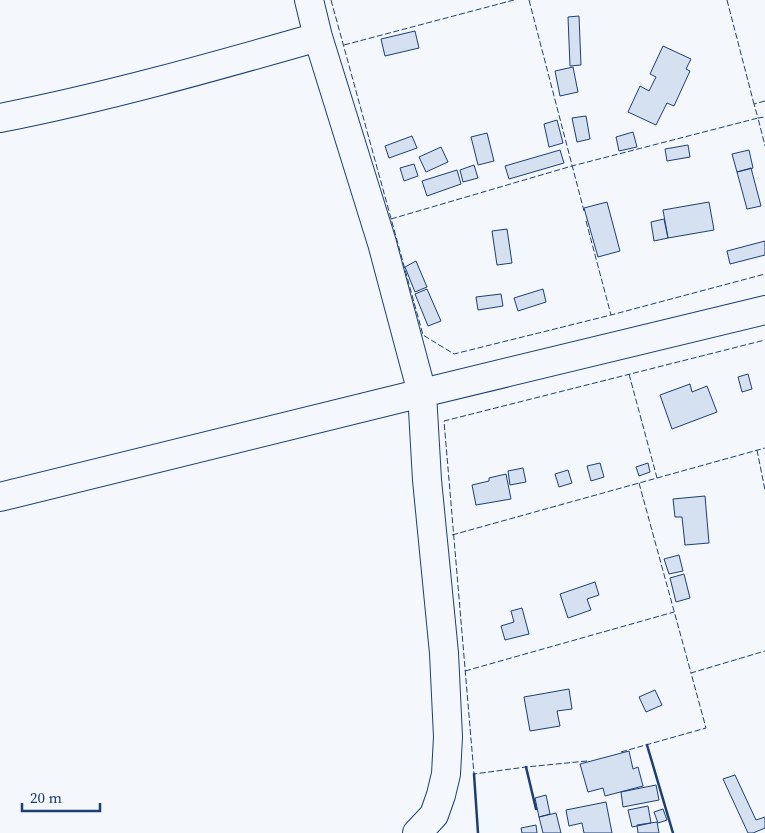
<svg xmlns="http://www.w3.org/2000/svg" width="765" height="833" viewBox="0 0 765 833" font-family="'Source Serif 4',serif">
<style>
.building{fill:#d5e0f0;stroke:#1d3f73}
.lines{fill:none;stroke-linecap:round;stroke-linejoin:round}
.minor-casing{stroke:#1d3f73;stroke-width:30}
.minor{stroke:#f4f7fb;stroke-width:28}
.fence{stroke:#1d3f73;stroke-width:1;stroke-dasharray:6 2.5;stroke-linecap:butt}
.wall{stroke:#1d3f73;stroke-width:2.5}
</style>
<rect width="100%" height="100%" fill="#f4f7fb"/>
<path class="building" d="M 579,16 L 581,65 L 570,66 L 568,17 Z
M 415,31 L 419,48 L 385,56 L 381,39 Z
M 663,46 L 691,59 L 686,69 L 690,71 L 674,106 L 667,103 L 656,125 L 628,112 L 640,86 L 649,91 L 656,77 L 650,74 Z
M 573,67 L 578,92 L 560,96 L 555,71 Z
M 586,116 L 590,139 L 577,142 L 572,118 Z
M 557,120 L 563,143 L 549,147 L 544,124 Z
M 633,132 L 637,147 L 619,151 L 616,137 Z
M 487,133 L 494,161 L 478,165 L 471,137 Z
M 412,136 L 417,148 L 389,158 L 385,146 Z
M 688,145 L 690,157 L 667,161 L 665,149 Z
M 441,147 L 448,162 L 426,172 L 419,157 Z
M 560,150 L 564,163 L 509,179 L 505,166 Z
M 749,150 L 753,168 L 737,172 L 732,154 Z
M 414,164 L 418,176 L 404,181 L 400,168 Z
M 474,165 L 478,178 L 463,182 L 460,170 Z
M 751,168 L 761,206 L 747,209 L 737,172 Z
M 457,170 L 461,184 L 427,196 L 422,181 Z
M 607,202 L 620,251 L 598,257 L 584,208 Z
M 709,202 L 714,230 L 668,238 L 663,210 Z
M 664,219 L 668,238 L 654,241 L 651,222 Z
M 507,229 L 512,263 L 497,265 L 492,231 Z
M 765,241 L 765,255 L 730,264 L 727,251 Z
M 416,261 L 427,287 L 415,292 L 405,267 Z
M 427,289 L 441,321 L 428,326 L 415,294 Z
M 543,289 L 546,302 L 518,311 L 514,298 Z
M 501,294 L 503,306 L 478,310 L 476,297 Z
M 748,374 L 752,389 L 742,392 L 738,377 Z
M 690,384 L 692,392 L 707,386 L 717,412 L 672,429 L 660,395 Z
M 600,463 L 604,477 L 591,481 L 587,466 Z
M 648,463 L 650,472 L 639,476 L 636,467 Z
M 523,468 L 526,482 L 510,485 L 508,471 Z
M 568,470 L 572,483 L 559,487 L 555,474 Z
M 506,474 L 511,499 L 476,505 L 472,485 L 489,481 L 489,478 Z
M 705,496 L 709,543 L 685,545 L 682,517 L 675,517 L 673,499 Z
M 679,555 L 683,571 L 669,574 L 664,559 Z
M 684,574 L 690,598 L 676,602 L 670,578 Z
M 595,582 L 599,595 L 587,599 L 591,610 L 568,618 L 560,594 Z
M 522,608 L 529,634 L 505,640 L 501,626 L 514,622 L 511,611 Z
M 569,689 L 572,709 L 557,711 L 560,726 L 530,731 L 524,697 Z
M 655,690 L 662,705 L 646,712 L 639,697 Z
M 629,751 L 633,769 L 638,767 L 643,786 L 605,796 L 603,788 L 588,792 L 580,764 Z
M 735,775 L 756,820 L 765,817 L 765,828 L 753,833 L 748,833 L 723,779 Z
M 656,785 L 659,800 L 623,807 L 621,792 Z
M 546,795 L 550,814 L 539,817 L 535,798 Z
M 606,802 L 612,833 L 584,833 L 582,823 L 569,826 L 566,810 Z
M 648,806 L 651,823 L 632,827 L 628,810 Z
M 663,809 L 667,820 L 658,823 L 654,812 Z
M 556,813 L 561,833 L 543,833 L 539,817 Z
M 657,822 L 659,833 L 638,833 L 637,825 Z
M 536,825 L 537,833 L 522,833 L 521,828 Z"/>
<g class="lines">
<g class="minor-casing">
<path id="minor" d="M 309,0 L 318,37 L 382,243 L 422,393 L 427,480 L 444,653 L 448,737 L 446,774 L 441,795 L 434,815 L 417,833
M 0,118 C 107,97 213,67 318,37
M 0,497 L 422,393 L 765,310"/>
</g>
<use href="#minor" class="minor"/>
<path class="fence" d="M 331,0 L 423,335 L 454,354 L 611,315 L 765,274
M 529,0 L 584,211
M 727,0 L 754,104
M 344,45 L 514,0
M 765,101 L 754,104 L 758,118 L 765,117
M 391,219 L 572,166 L 758,118 L 765,146
M 586,221 L 611,315
M 629,374 L 657,478
M 757,450 L 765,490
M 639,483 L 691,673
M 452,535 L 765,448
M 465,671 L 674,612
M 621,752 L 706,728 L 691,673 L 765,651
M 587,761 L 526,767 L 474,774 L 444,421 L 765,340"/>
<path class="wall" d="M 647,745 L 673,833
M 526,767 L 536,809
M 474,774 L 478,833"/>
</g>
<path d="M22 803v8h78v-8" fill="none" stroke="#1d3f73" stroke-width="2.5"/>
<text x="30" y="803" font-size="15" fill="#1d3f73" stroke="#f4f7fb" stroke-width="4" paint-order="stroke">20 m</text>
</svg>
